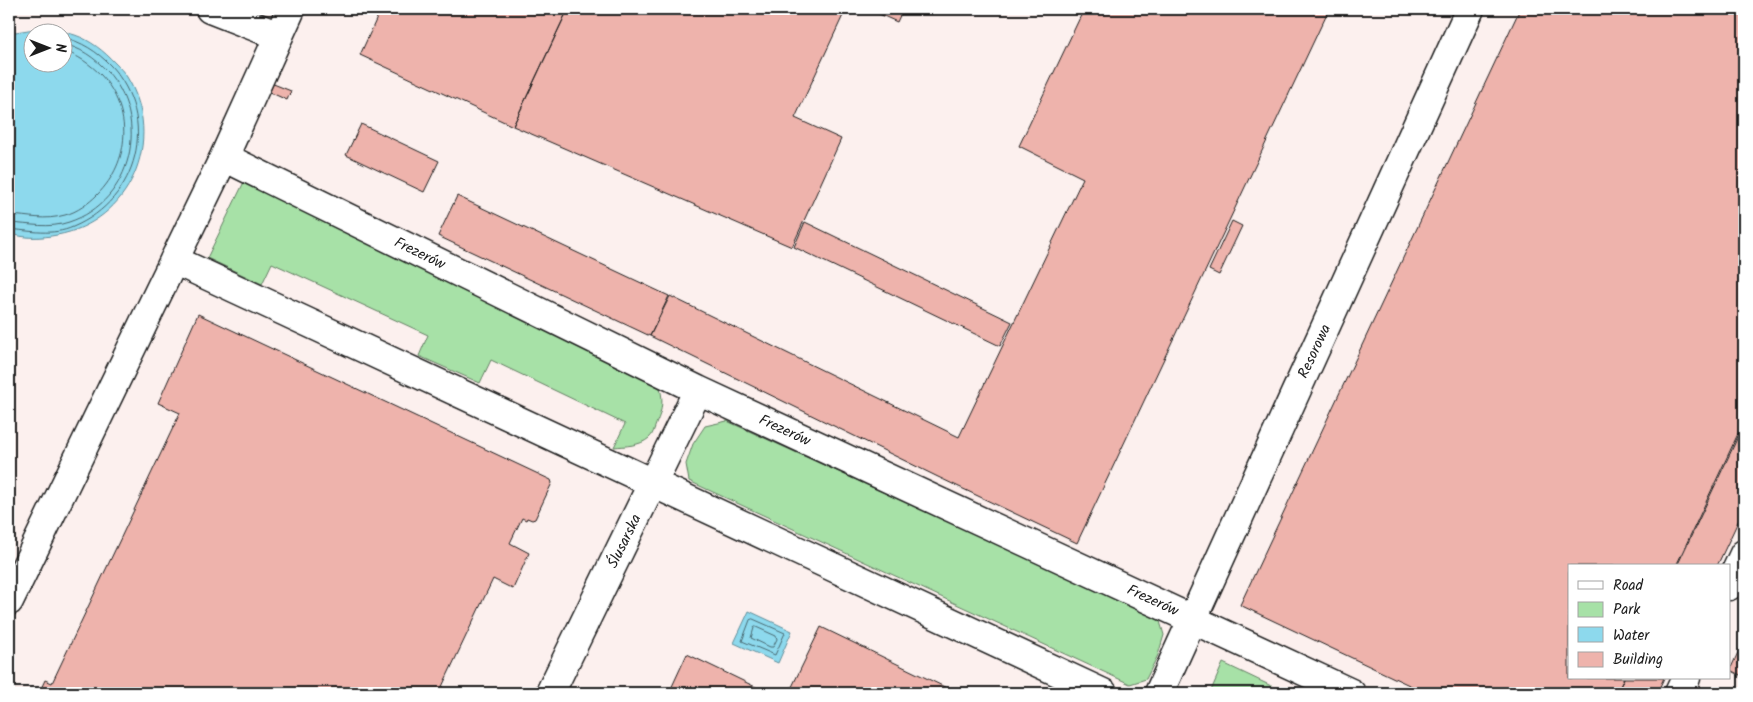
<svg xmlns="http://www.w3.org/2000/svg" width="1753" height="702" viewBox="0 0 1753 702" font-family="Kalam,sans-serif">
<style>
.green{fill:#a7e1a7;stroke:#627e62}
.water{fill:#8dd9ed;stroke:#608d99;fill-rule:evenodd}
.lines{fill:none;stroke-linecap:round;stroke-linejoin:round}
.shore{stroke:#496870;stroke-width:1}
.building{fill:#eeb3ac;stroke:#1c1c1c}
.minor-casing{stroke:#1c1c1c;stroke-width:31}
.minor{stroke:#fff;stroke-width:28}
.labels{text-anchor:middle;stroke-width:4;stroke-linejoin:round;paint-order:stroke}
.street-label{font-size:15px;fill:#1c1c1c;stroke:#fff}
</style>
<rect width="100%" height="100%" fill="#fcf0ee"/>
<filter id="ink" filterUnits="userSpaceOnUse"><feTurbulence type="fractalNoise" baseFrequency=".02" numOctaves="2"/><feDisplacementMap in="SourceGraphic" scale="10" xChannelSelector="R" yChannelSelector="G"/><feConvolveMatrix kernelMatrix="1 2 1 2 8 2 1 2 1" color-interpolation-filters="sRGB"/></filter>
<g filter="url(#ink)">
<path class="green" d="M 244,182 L 658,382 C 664,398 663,409 656,424 C 654,429 653,435 649,438 C 640,446 625,446 614,447 L 625,424 L 491,360 L 480,383 L 419,356 L 428,335 L 272,263 L 262,284 L 207,258 Z
M 727,421 L 1159,618 L 1164,635 L 1158,655 L 1146,679 L 1130,684 L 689,481 L 686,464 L 693,444 L 705,426 Z
M 1223,663 L 1286,693 L 1210,693 Z"/>
<path class="water" d="M 41,28 C 52,30 64,31 75,35 C 90,40 104,51 115,63 C 119,67 124,72 127,77 C 166,140 130,222 57,235 C 42,238 24,239 9,233 L 9,33 ZM 32,32 L 62,32 L 62,62 L 32,62 Z
M 749,611 L 792,631 L 778,663 L 734,643 Z"/>
<g class="lines">
<path class="shore" d="M 9,215 C 30,216 44,221 65,215 C 77,212 89,203 97,195 C 131,161 133,111 101,75 C 91,65 77,54 62,51
M 9,223 C 30,224 49,229 69,222 C 133,201 151,119 107,71 C 95,58 80,47 62,44
M 9,229 C 30,231 53,236 73,227 C 139,199 159,119 111,66 C 98,52 81,41 62,37
M 753,619 L 785,633 L 775,655 L 742,641 L 750,620 Z
M 756,627 L 776,636 L 777,639 L 773,647 L 770,647 L 751,638 L 754,628 Z"/>
</g>
<path class="building" d="M 381,9 L 568,9 L 513,126 L 360,55 Z
M 568,9 L 846,9 L 795,118 L 841,139 L 792,247 L 513,126 Z
M 868,9 L 903,9 L 897,22 Z
M 1084,9 L 1329,9 L 1077,543 L 938,477 L 650,336 L 670,296 L 959,437 L 1083,178 L 1019,146 Z
M 1520,9 L 1744,9 L 1744,421 L 1676,566 L 1569,566 L 1569,678 L 1624,678 L 1617,693 L 1426,693 L 1240,605 Z
M 271,83 L 291,91 L 287,100 L 267,91 Z
M 361,124 L 439,161 L 424,192 L 346,155 Z
M 457,196 L 669,296 L 650,336 L 438,236 Z
M 1232,221 L 1242,226 L 1219,275 L 1209,270 Z
M 805,222 L 1012,322 L 1000,346 L 794,247 Z
M 198,314 L 551,480 L 552,483 L 535,519 L 532,520 L 527,518 L 526,520 L 522,518 L 510,543 L 529,553 L 513,589 L 493,579 L 439,693 L 39,693 L 45,680 L 52,683 L 180,413 L 158,403 Z
M 1744,424 L 1744,509 L 1717,566 L 1677,566 Z
M 821,627 L 957,693 L 789,693 Z
M 1740,648 L 1744,650 L 1744,677 L 1730,670 Z
M 687,654 L 768,693 L 669,693 Z
M 1624,678 L 1664,678 L 1657,693 L 1617,693 Z"/>
<g class="lines">
<g class="minor-casing">
<path id="minor" d="M 210,9 L 279,36
M 224,157 L 698,390 L 1351,693
M 174,260 L 1103,693
M 1729,586 L 1744,554
M 9,601 L 224,157 L 291,9
M 550,693 L 698,390
M 1159,693 L 1470,9
M 1679,693 L 1686,678"/>
</g>
<use href="#minor" class="minor"/>
</g>
</g>
<g class="labels">
<g class="street-label">
<text transform="translate(420 253) rotate(26)" y="5">Frezerów</text>
<text transform="translate(1314 351) rotate(-65)" y="5">Resorowa</text>
<text transform="translate(785 430) rotate(25)" y="5">Frezerów</text>
<text transform="translate(624 541) rotate(-64)" y="5">Ślusarska</text>
<text transform="translate(1153 600) rotate(25)" y="5">Frezerów</text>
</g>
</g>
<rect width="1753" height="702" fill="none" stroke="#fff" stroke-width="30"/>
<rect x="15" y="15" width="1723" height="672" fill="none" stroke="#1c1c1c" stroke-width="2" filter="url(#ink)"/>
<rect x="1568" y="564" width="162" height="115" fill="#ffffff" stroke="#a4a4a4"/>
<rect x="1578" y="581" width="25" height="8" fill="#ffffff" stroke="#a4a4a4"/>
<text x="1613" y="590" font-size="15" fill="#1c1c1c">Road</text>
<rect x="1578" y="602" width="25" height="15" fill="#a7e1a7" stroke="#a4a4a4"/>
<text x="1613" y="614" font-size="15" fill="#1c1c1c">Park</text>
<rect x="1578" y="627" width="25" height="15" fill="#8dd9ed" stroke="#a4a4a4"/>
<text x="1613" y="640" font-size="15" fill="#1c1c1c">Water</text>
<rect x="1578" y="652" width="25" height="15" fill="#eeb3ac" stroke="#a4a4a4"/>
<text x="1613" y="664" font-size="15" fill="#1c1c1c">Building</text>
<g transform="translate(48 48) rotate(90)"><circle r="24" fill="#ffffff" stroke="#a4a4a4"/>
<path d="M0-4L9 19L0 12L-9 19Z" fill="#1c1c1c"/>
<text y="-8" font-size="14" font-weight="bold" text-anchor="middle" fill="#1c1c1c">N</text>
</g>
</svg>
